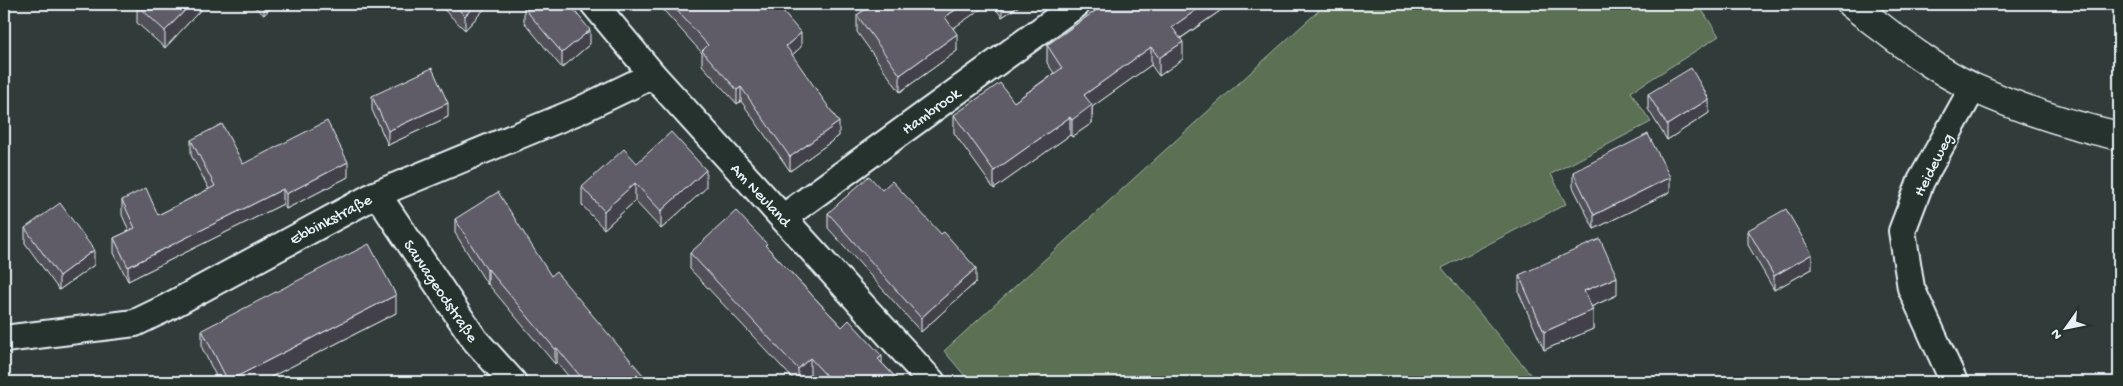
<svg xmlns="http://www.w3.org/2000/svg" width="2123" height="386" viewBox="0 0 2123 386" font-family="'Gochi Hand',sans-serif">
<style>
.green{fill:#5c7053;stroke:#a2b0a6}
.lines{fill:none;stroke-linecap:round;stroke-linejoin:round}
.street-casing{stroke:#e8f1f8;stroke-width:30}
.secondary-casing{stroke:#e8f1f8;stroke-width:31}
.street{stroke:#26332d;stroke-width:26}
.secondary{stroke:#26332d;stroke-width:28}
.wall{fill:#514f59;stroke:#e8f1f8}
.shaded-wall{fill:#424048;stroke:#e8f1f8}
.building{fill:#5e5c67;stroke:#e8f1f8}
.labels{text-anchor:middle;stroke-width:4;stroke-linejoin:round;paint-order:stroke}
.street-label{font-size:16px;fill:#e8f1f8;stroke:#26332d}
</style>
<rect width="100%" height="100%" fill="#313b39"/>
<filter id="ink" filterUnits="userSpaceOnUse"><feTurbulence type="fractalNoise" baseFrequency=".02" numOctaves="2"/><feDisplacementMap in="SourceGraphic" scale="10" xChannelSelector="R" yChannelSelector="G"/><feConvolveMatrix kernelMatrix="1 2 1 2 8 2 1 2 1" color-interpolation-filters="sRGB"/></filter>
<g filter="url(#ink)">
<path class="green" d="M 1326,4 L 1698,4 L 1719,36 L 1631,92 L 1651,122 L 1551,174 L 1566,204 L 1442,268 L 1537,382 L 970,382 L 944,351 Z"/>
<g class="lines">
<g class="street-casing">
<path id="street" d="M 594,4 L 653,75 L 932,382
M 377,194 L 475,340 L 513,382
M 784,217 L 1077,4
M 4,339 L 135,323 L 166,308 L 377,194 L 578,111 L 653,75
M 1954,382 L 1911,288 L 1902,231 L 1921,181 L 1973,88"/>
</g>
<g class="secondary-casing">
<path id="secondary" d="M 1851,4 C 1890,34 1929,67 1974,88 C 2020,109 2070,125 2119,136"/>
</g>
<use href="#street" class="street"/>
<use href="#secondary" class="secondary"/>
</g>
<path class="wall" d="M 206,4 L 165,48 L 137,23 L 137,5 Z
M 251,4 L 274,4 L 264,15 Z
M 438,4 L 489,4 L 465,30 Z
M 658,4 L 776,4 L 801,47 L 792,55 L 839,136 L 790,171 L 741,101 L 737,104 L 702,65 L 702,53 Z
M 873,4 L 988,4 L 953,28 L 957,51 L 900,92 L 857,32 L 857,15 Z
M 992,4 L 1022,4 L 1002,17 Z
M 1105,4 L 1230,4 L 1180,39 L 1183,59 L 1159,76 L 1151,65 L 1092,107 L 1092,123 L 1072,137 L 1070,135 L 994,189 L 954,133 L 954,115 L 1014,102 L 1054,73 L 1047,63 L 1047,45 Z
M 524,8 L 590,44 L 562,68 L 524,22 Z
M 1648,94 L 1709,113 L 1667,140 L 1648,109 Z
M 372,96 L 448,117 L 388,145 L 372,110 Z
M 191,140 L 243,164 L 348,177 L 286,209 L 283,204 L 128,281 L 114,253 L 114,238 L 129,231 L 122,215 L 122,200 L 158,215 L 209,189 L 191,155 Z
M 637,163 L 706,188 L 661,229 L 635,201 L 604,229 L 582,205 L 582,187 Z
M 1573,172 L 1670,192 L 1594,229 L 1573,187 Z
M 882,190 L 976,282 L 921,332 L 828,228 L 828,213 Z
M 455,219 L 551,276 L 649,382 L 573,382 L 557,362 L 555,364 L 488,284 L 487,284 L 455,233 Z
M 25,228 L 94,265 L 59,290 L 25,243 Z
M 1748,230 L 1812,269 L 1774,290 L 1748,245 Z
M 767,247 L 842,327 L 882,363 L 900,382 L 818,382 L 810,374 L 801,382 L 796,382 L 690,269 L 690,253 Z
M 1519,275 L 1617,295 L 1591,307 L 1593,329 L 1544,350 L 1519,293 Z
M 396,313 L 261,382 L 219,382 L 202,348 L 202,330 Z"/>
<path class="shaded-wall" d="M 191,4 L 206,4 L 165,48 L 165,31 Z
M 264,4 L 274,4 L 264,15 Z
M 476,4 L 489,4 L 465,30 L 465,16 Z
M 964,4 L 988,4 L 945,34 L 945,17 Z
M 1002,4 L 1022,4 L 1002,17 Z
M 1205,4 L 1230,4 L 1172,44 L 1172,27 Z
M 590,30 L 590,44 L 562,68 L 562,53 Z
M 801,33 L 801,47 L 786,61 L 786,46 Z
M 957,34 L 957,51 L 900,92 L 900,75 Z
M 1183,42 L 1183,59 L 1159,76 L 1159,58 Z
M 1151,47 L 1151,65 L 1092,107 L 1092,123 L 1072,137 L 1072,120 L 1084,95 Z
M 741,87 L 741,101 L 737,104 L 737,90 Z
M 1709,99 L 1709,113 L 1667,140 L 1667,125 Z
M 448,103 L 448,117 L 388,145 L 388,131 Z
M 1070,117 L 1070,135 L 994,189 L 994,171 Z
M 839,122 L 839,136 L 790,171 L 790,157 Z
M 348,162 L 348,177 L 286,209 L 286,194 Z
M 706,170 L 706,188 L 661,229 L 661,211 Z
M 1670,177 L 1670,192 L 1594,229 L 1594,215 Z
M 635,183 L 635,201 L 604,229 L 604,211 Z
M 283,189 L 283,204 L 128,281 L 128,267 Z
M 94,250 L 94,265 L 59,290 L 59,276 Z
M 1812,254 L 1812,269 L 1774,290 L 1774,276 Z
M 976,268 L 976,282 L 921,332 L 921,318 Z
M 488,269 L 488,284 L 487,284 L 487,270 Z
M 1617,277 L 1617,295 L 1584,310 L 1584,291 Z
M 396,295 L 396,313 L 261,382 L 228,382 L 228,381 Z
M 1593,310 L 1593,329 L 1544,350 L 1544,332 Z
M 557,348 L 557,362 L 555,364 L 555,349 Z
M 882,356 L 882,372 L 878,359 Z
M 810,358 L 810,374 L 801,382 L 798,382 L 798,369 Z"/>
<path class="building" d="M 139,4 L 191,4 L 165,31 L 137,5 Z
M 453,4 L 476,4 L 465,16 Z
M 529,4 L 569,4 L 590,30 L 562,53 L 524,8 Z
M 671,4 L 776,4 L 801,33 L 786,46 L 839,122 L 790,157 L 741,87 L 737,90 L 702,51 L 708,45 Z
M 873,4 L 964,4 L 945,17 L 957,34 L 900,75 L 857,15 Z
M 1105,4 L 1205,4 L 1172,27 L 1183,42 L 1159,58 L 1151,47 L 1084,95 L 1092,105 L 1072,120 L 1070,117 L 994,171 L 954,115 L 1000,83 L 1014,102 L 1062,68 L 1047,45 Z
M 432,68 L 448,103 L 388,131 L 372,96 Z
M 1691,68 L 1709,99 L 1667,125 L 1648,94 Z
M 327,121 L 348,162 L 286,194 L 283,189 L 128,267 L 114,238 L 135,228 L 122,200 L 146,188 L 158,215 L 215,186 L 191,140 L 222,124 L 243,164 Z
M 671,132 L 706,170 L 661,211 L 635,183 L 604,211 L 582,187 L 624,149 L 637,163 Z
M 1648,134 L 1670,177 L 1594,215 L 1573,172 Z
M 869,176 L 882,190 L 892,181 L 941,234 L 944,232 L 976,268 L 921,318 L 828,213 Z
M 498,192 L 551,276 L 556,272 L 649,382 L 585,382 L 557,348 L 555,349 L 488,269 L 487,270 L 455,219 Z
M 60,203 L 94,250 L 59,276 L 25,228 Z
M 1786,209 L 1812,254 L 1774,276 L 1748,230 Z
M 736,211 L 767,244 L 765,245 L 842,327 L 849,320 L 882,356 L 878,359 L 900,382 L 832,382 L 810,358 L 798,369 L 690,253 Z
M 1600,239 L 1617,277 L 1584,291 L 1593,310 L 1544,332 L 1519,275 Z
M 369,244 L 396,295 L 228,381 L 202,330 Z"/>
</g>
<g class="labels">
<g class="street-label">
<text transform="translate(930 110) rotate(-36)" y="6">Hambrook</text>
<text transform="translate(1932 164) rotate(-63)" y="6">Heideweg</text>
<text transform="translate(762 194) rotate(47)" y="6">Am Neuland</text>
<text transform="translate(330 218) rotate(-28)" y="6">Ebbinkstraße</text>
<text transform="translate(442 290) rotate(56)" y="6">Sauvageodstraße</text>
</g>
</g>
<rect width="2123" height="386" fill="none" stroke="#26332d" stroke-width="20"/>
<rect x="10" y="10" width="2103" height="366" fill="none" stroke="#e8f1f8" stroke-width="2" filter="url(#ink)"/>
<g transform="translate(2066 328) rotate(237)" stroke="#26332d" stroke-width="4" paint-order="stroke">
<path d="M0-4L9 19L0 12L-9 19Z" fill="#e8f1f8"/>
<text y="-8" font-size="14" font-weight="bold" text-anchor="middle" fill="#e8f1f8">N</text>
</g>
</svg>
